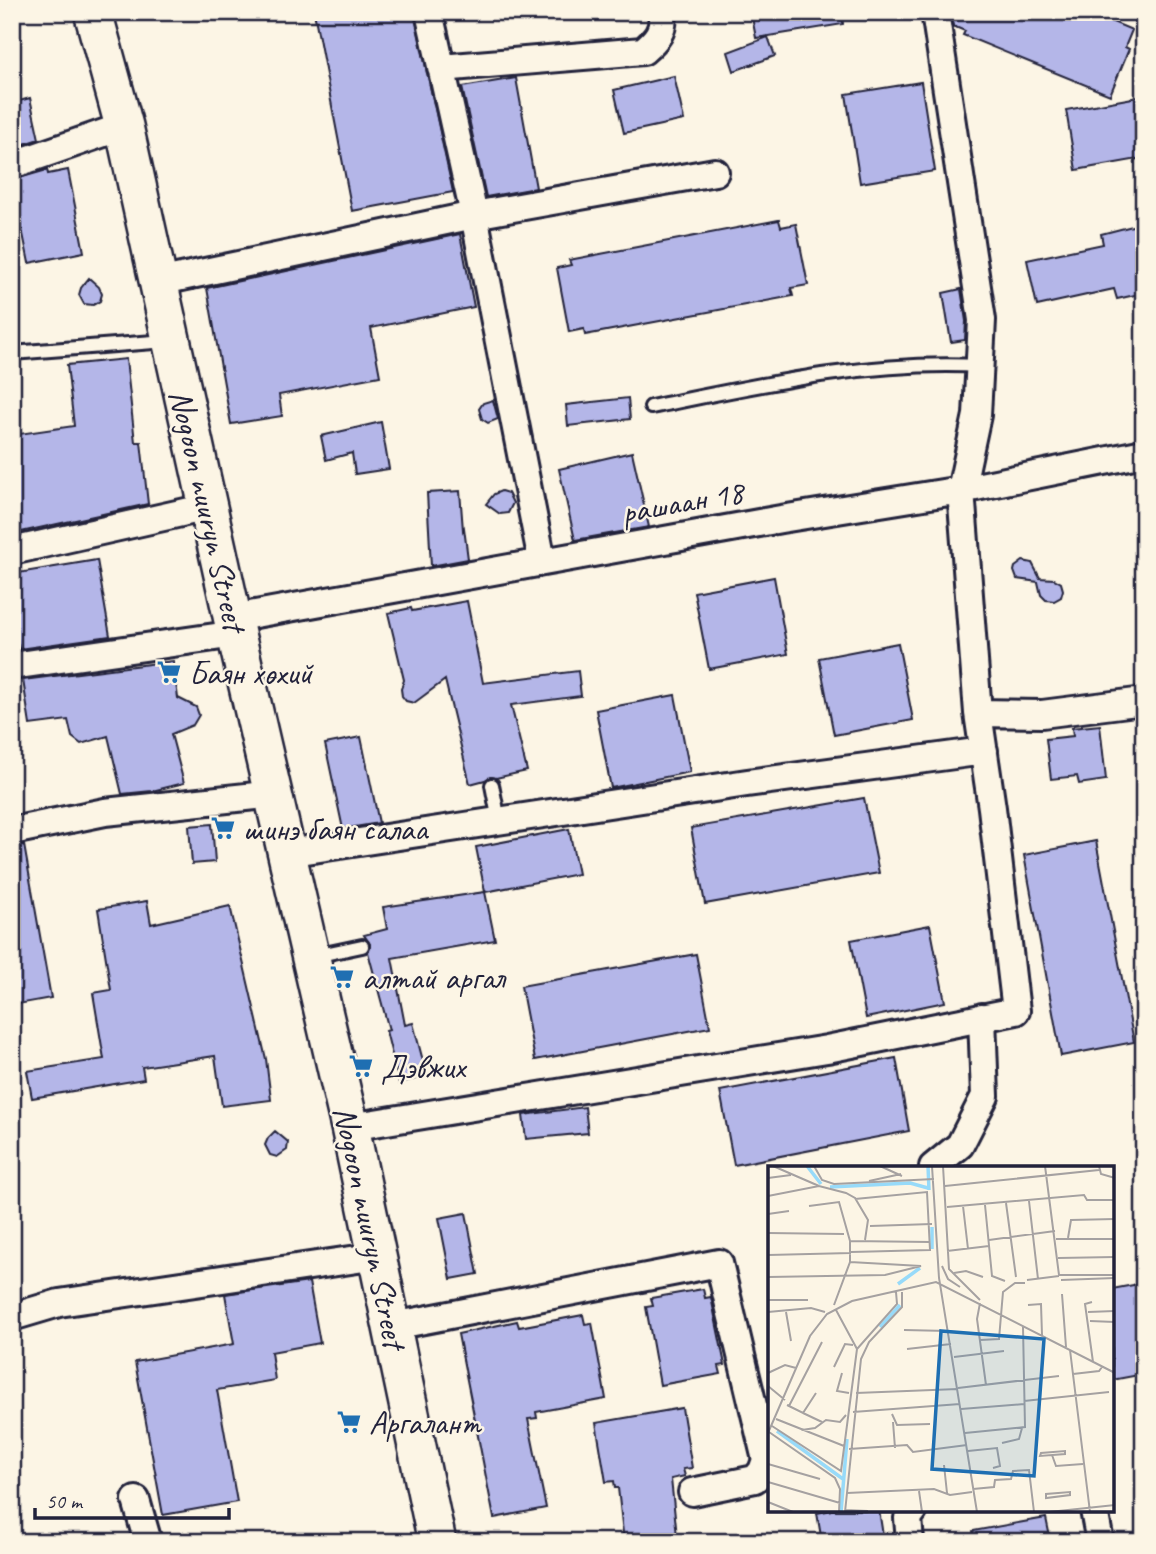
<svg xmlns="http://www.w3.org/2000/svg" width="1156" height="1554" viewBox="0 0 1156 1554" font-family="Caveat,sans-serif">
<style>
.building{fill:#b4b6e8;stroke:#22223b;stroke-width:2}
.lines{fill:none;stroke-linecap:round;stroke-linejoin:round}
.lane-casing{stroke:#22223b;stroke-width:18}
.street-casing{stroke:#22223b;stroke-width:32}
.secondary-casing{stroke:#22223b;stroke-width:42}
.lane{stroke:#fcf5e5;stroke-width:12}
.street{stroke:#fcf5e5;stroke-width:26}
.secondary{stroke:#fcf5e5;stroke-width:37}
.labels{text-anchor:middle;stroke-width:5;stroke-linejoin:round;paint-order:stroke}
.street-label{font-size:33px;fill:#22223b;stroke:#fcf5e5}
.poi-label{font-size:33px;fill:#22223b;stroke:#fcf5e5;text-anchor:start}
.inset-river{fill:none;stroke:#97daf9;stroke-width:3.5}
.inset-road{fill:none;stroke:#a5a1a1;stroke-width:2}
.view{fill:#1f6fb2;fill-opacity:0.15;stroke:#1f6fb2;stroke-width:3.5}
.inset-edge{fill:none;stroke:#22223b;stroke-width:3.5}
</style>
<rect width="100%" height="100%" fill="#fcf5e5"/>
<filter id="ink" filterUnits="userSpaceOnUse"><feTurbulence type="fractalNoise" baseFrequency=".0143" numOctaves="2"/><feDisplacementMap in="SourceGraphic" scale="14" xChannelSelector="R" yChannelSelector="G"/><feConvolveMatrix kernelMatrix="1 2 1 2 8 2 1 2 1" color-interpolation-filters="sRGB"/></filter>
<g filter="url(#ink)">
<path class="building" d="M 314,12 L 414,12 L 453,192 L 352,211 Z
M 751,12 L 842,12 L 843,24 L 756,38 Z
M 951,12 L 1089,12 L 1132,30 L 1125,47 L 1129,49 L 1110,95 L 963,35 L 965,31 L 953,26 Z
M 768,37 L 775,56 L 734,71 L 728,52 Z
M 674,76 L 684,120 L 624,133 L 614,90 Z
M 516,78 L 536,188 L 486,197 L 462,87 Z
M 921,82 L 935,171 L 860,183 L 846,94 Z
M 1144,96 L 1144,158 L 1076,170 L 1066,110 Z
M 30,98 L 39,139 L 12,148 L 12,103 Z
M 47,170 L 48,174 L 68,170 L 84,252 L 29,263 L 12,180 Z
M 779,220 L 781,227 L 796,224 L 808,285 L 791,288 L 793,296 L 585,335 L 584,329 L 569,332 L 557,268 L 571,265 L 569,260 Z
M 1144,223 L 1144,293 L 1117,299 L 1114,289 L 1037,306 L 1027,260 L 1103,244 L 1101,234 Z
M 460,234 L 474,307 L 371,328 L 380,376 L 279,395 L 282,416 L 231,424 L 207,288 Z
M 89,278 L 99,287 L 102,294 L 100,301 L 93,305 L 84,304 L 79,295 L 81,288 Z
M 961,289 L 966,321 L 965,340 L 951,342 L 943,293 Z
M 126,359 L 135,442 L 141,442 L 148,504 L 12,534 L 12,435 L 74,426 L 67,365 Z
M 628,398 L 630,419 L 568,426 L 566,405 Z
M 493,400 L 498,419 L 488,423 L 482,419 L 479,409 L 483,403 Z
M 381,422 L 389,469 L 355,474 L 352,453 L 326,460 L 321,436 Z
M 632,452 L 649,527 L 575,540 L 559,469 Z
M 460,491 L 463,530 L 464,528 L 468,559 L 431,566 L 427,493 Z
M 501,491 L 508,493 L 513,503 L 508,513 L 500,514 L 486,504 L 494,494 Z
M 97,560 L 110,636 L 19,649 L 12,608 L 12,574 Z
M 1023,561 L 1032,563 L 1040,578 L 1054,579 L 1061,583 L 1063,590 L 1061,597 L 1054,601 L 1046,600 L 1041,595 L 1038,582 L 1017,579 L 1014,571 L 1015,567 Z
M 774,577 L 788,654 L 709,669 L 694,592 Z
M 467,601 L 483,683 L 578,671 L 581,696 L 511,705 L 527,771 L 496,778 L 490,777 L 485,780 L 470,784 L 445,680 L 414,703 L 406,701 L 402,696 L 401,689 L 404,680 L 388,613 L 411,608 L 412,611 Z
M 898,643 L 913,720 L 834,735 L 819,658 Z
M 173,661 L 178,698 L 196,707 L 199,715 L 193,725 L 171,734 L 184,783 L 152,791 L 122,794 L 108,736 L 81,744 L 72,737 L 68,720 L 30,725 L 23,680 Z
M 675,695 L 690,772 L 611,788 L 596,710 Z
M 1100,725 L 1106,780 L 1079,784 L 1077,776 L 1051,779 L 1046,739 L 1073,736 L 1072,728 Z
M 361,737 L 379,823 L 343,829 L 325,744 Z
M 864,798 L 879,873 L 705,904 L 691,828 Z
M 212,824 L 215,862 L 192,864 L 189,826 Z
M 569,829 L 578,874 L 485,892 L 476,847 Z
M 1096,841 L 1134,1042 L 1061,1056 L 1024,855 Z
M 24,845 L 51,998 L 12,1005 L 12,846 Z
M 485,892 L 495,940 L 392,958 L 405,1025 L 413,1023 L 427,1076 L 399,1083 L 386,1031 L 389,1030 L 368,952 L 370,944 L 364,935 L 387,929 L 383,907 Z
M 147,901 L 151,924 L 230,906 L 266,1059 L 271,1100 L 222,1106 L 215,1056 L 142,1067 L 144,1079 L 32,1098 L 27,1071 L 104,1059 L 93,993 L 111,990 L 98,909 Z
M 930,925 L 945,1002 L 866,1018 L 851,940 Z
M 696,954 L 710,1027 L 535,1060 L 521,986 Z
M 896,1058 L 909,1131 L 734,1165 L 720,1091 Z
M 585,1107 L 588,1133 L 526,1139 L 523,1115 Z
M 275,1131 L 288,1142 L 287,1150 L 277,1157 L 270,1155 L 265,1145 L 268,1138 Z
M 466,1213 L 478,1274 L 451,1279 L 439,1218 Z
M 309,1282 L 320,1343 L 271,1352 L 275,1380 L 217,1390 L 237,1502 L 163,1515 L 135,1362 L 234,1344 L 225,1294 Z
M 1144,1283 L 1144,1374 L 1112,1380 L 1112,1289 Z
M 703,1289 L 705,1298 L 711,1297 L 725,1365 L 719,1366 L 721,1374 L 660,1385 L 646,1307 L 653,1306 L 651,1298 Z
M 583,1315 L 585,1324 L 592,1323 L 606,1399 L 536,1412 L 537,1418 L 528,1419 L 546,1508 L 494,1518 L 458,1334 L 517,1321 L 519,1327 Z
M 682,1408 L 692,1468 L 683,1469 L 685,1476 L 671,1479 L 677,1536 L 624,1542 L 618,1488 L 615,1488 L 614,1481 L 606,1482 L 596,1423 Z
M 832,1510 L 879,1510 L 884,1542 L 822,1542 L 817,1513 Z
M 1046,1518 L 1051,1542 L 974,1542 L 973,1531 Z"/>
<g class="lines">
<g class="lane-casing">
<path id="lane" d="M 12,353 L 167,341
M 651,407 C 760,385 868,360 980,366
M 492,785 L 499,821
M 315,956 L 362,946"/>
</g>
<g class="street-casing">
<path id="street" d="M 429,12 L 474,215 L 542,561
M 441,68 L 643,51 C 656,40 665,31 662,12
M 12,165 L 124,126
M 158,282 L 474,215 L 715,172
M 12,551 L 208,507
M 233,618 L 781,519 L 961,490 L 1144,453
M 12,666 L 236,634
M 978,713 L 1042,714 L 1144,701
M 12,831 L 105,812 L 274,794
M 287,853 L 747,783 L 984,751
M 350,1127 L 827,1049 L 1016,1011 L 992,808 L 978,713 L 961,490 L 977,415 L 982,320 L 935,12
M 933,1167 L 960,1145 L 985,1096 L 982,1017
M 12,1317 L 59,1303 L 378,1256
M 393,1326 L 719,1263 L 766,1460 L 762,1471 L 755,1479 L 692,1492
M 136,1500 L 148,1542
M 1094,1510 L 1100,1542
M 910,1542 L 908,1518 L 914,1510"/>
</g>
<g class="secondary-casing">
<path id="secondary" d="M 93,12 L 124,126 L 236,634 L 350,1127 L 437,1542"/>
</g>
<use href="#lane" class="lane"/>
<use href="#street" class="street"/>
<use href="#secondary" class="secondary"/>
</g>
</g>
<defs>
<g id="supermarket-bare" transform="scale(1.89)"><path d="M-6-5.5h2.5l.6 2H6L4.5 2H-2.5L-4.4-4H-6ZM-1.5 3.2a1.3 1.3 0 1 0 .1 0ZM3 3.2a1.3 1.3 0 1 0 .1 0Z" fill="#1f6fb2" stroke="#fcf5e5" stroke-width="2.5" paint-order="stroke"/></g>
</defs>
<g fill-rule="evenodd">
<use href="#supermarket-bare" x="169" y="672"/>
<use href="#supermarket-bare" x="223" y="828"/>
<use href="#supermarket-bare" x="342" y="977"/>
<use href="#supermarket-bare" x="361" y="1066"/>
<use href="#supermarket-bare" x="349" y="1422"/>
</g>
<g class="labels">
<g class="street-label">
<text transform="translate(682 501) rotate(-10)" y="12">рашаан 18</text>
<text transform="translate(209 510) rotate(77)" y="12">Nogoon nuuryn Street</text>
<text transform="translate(371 1227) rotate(78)" y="12">Nogoon nuuryn Street</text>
</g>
<g class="poi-label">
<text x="189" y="684">Баян хөхий</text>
<text x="243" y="840">шинэ баян салаа</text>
<text x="362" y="989">алтай аргал</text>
<text x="381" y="1078">Дэвжих</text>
<text x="369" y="1434">Аргалант</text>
</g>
</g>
<g transform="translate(768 1166)">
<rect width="346" height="346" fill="#fcf5e5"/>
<path class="inset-river" d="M 39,0 L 53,18M 160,0 L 161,24M 62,21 L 142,17 L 160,22M 164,61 L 164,83M 130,118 L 152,102M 112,161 L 132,139M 9,265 L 75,313M 73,346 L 79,273"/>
<path class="inset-road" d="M 5,0 L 51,20M 46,0 L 54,14 L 66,18 L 166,13M 112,0 L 134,10M 164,0 L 171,112 L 209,346M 175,0 L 181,103 L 212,134M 277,0 L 291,109 L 347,109M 331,0 L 333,8 L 347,12M 0,12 L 23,9M 101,15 L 133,8M 177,20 L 331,4M 0,30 L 51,20 L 78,27 L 87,32 L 100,54 L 97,74M 261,35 L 270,113M 238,37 L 248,111M 217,39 L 224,110 L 237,115M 41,40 L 71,36 L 82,75 L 82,96 L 66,139M 195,40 L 200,83M 179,41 L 316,29 L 319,34 L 347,34M 0,48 L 21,45M 102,60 L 164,58M 0,67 L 76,68M 300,72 L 303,54 L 347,53M 288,73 L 347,73M 221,74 L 287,65M 82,75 L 162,76M 179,85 L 221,80M 83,86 L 162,84 L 159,26 L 87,33M 0,89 L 83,87M 290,92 L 347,91M 174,100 L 180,113 L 192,121M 186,107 L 198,105 L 215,111M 0,111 L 117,109 L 153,100 L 82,96M 259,114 L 291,110M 293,114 L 347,112M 294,128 L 298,181M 0,134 L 40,134M 324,136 L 317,138 L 325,196M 212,137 L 209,153 L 218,219M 260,139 L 273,138 L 274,169M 68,144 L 89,183M 0,146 L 43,142 L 57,146M 18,146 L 23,175M 320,146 L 347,145M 322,155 L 347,156M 136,164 L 180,165M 212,174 L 231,173 L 235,126 L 247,117 L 257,117M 139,183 L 183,178M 302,184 L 322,346M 186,191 L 236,185M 66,201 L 77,178 L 85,179M 0,207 L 17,199 L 28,202M 74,207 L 69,225 L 81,227M 305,208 L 331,205 L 334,201M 0,220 L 17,234M 190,222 L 291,210M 88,227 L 190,223M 256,235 L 341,226M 19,239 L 35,247 L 48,227M 21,240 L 54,176M 193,243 L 256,238M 85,246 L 192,238M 35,247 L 54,256M 124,248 L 129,259 L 162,258M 8,253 L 76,280M 125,256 L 127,282M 4,260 L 73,305 L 89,183 L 129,138 L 128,126M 34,264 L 47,262 L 58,254 L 72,256 L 78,249M 1,266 L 67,312 L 72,323 L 71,346M 0,267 L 42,170 L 59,148 L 84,135 L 168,116 L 347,207M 197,267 L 257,261 L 255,161M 234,277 L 251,273 L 254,262M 81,283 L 139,279 L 145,286 L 199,279M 200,285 L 229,282 L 232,300 L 225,302M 297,285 L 297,288 L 272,290 L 273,287 ZM 284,289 L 288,300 L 315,298M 0,298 L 52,313M 176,299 L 179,327M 0,316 L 72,337M 205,323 L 226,321 L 227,314 L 243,313 L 245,305 L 261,304 L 266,346M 151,325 L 154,346M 302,326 L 302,329 L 278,332 L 278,328 ZM 79,327 L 166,323 L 182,329 L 204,326M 0,336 L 25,346M 77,344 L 100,345M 77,346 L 93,193 L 101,176 L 134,141 L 134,126M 281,346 L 347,339"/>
<path class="view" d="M 173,165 L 276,173 L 266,310 L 164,303 Z"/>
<rect width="346" height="346" class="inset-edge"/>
</g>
<rect width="1156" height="1554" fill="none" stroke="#fcf5e5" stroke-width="42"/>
<rect x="21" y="21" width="1114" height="1512" fill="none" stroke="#22223b" stroke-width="2.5" filter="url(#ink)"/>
<path d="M35 1508v10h194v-10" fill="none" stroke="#22223b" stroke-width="3.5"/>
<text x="46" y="1508" font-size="21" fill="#22223b" stroke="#fcf5e5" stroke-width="5" paint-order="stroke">50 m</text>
</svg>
